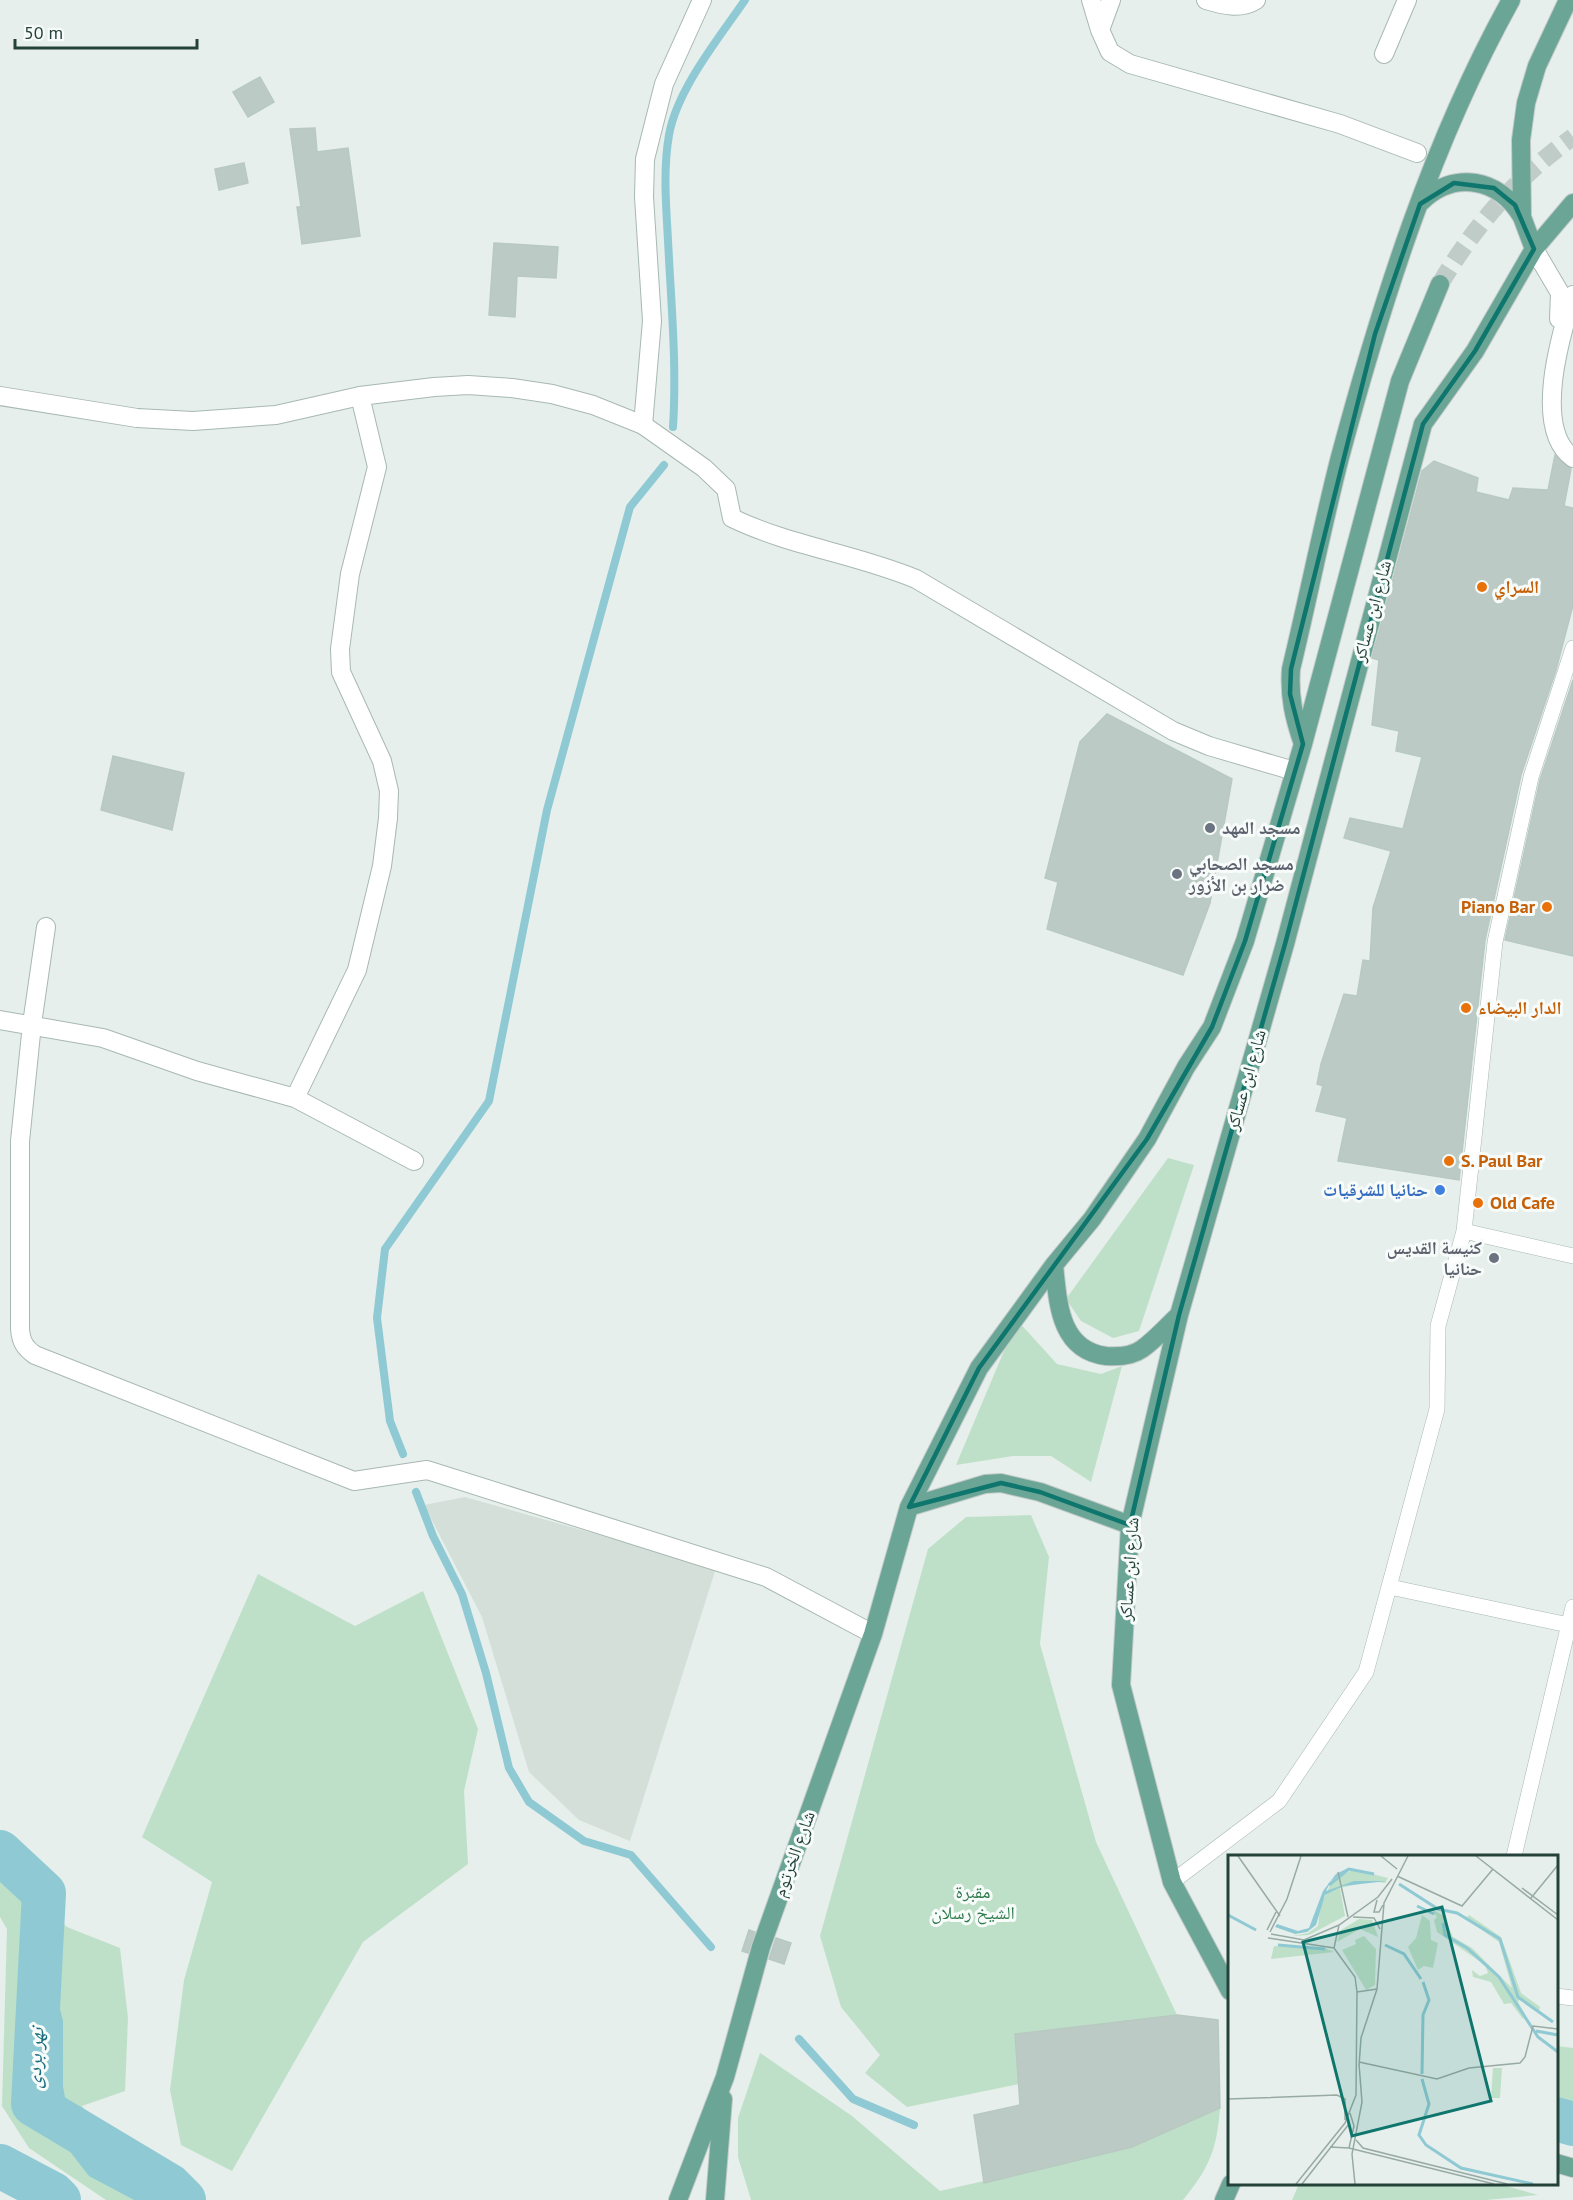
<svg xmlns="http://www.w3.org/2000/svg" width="1573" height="2200" viewBox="0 0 1573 2200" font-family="'PT Sans','Noto Naskh Arabic',sans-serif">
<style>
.built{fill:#d4dfda}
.green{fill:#bfe0c8}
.water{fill:#8ec9d4}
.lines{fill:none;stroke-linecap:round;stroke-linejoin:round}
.stream{stroke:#8ec9d4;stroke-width:8}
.river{stroke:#8ec9d4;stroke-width:44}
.building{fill:#bbcac4;stroke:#b8c9c2;stroke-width:1.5}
.primary-tunnel{stroke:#bfccc8;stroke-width:18;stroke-dasharray:18 9;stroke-linecap:butt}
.pedestrian-casing{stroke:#a8b8b2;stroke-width:16}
.minor-casing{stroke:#a8b8b2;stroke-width:20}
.tertiary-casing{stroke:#a8b8b2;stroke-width:20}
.primary-casing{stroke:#c2cac8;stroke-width:20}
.pedestrian{stroke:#fff;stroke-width:15}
.minor{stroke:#fff;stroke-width:18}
.tertiary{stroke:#fff;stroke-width:18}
.primary{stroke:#6aa596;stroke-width:18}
.marked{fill:none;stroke:#0f766e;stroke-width:4.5;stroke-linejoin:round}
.food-dot{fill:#e8710a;stroke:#f7fbf9;stroke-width:2}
.worship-dot{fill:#6b7280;stroke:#f7fbf9;stroke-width:2}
.shop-dot{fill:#3f7fe0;stroke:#f7fbf9;stroke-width:2}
.labels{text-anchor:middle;stroke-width:6;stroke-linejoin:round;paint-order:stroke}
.food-label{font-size:18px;font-weight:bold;fill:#c56008;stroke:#f7fbf9;text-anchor:start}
.street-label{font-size:18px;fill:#24423a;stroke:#f7fbf9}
.worship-label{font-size:18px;font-weight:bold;fill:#5b616d;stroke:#f7fbf9;text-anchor:start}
.shop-label{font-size:18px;font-weight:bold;fill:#366cbe;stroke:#f7fbf9;text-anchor:end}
.park-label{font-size:18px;fill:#2d7a4b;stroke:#f7fbf9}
.water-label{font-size:20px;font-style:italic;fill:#1c6f80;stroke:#f7fbf9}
.inset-river{fill:none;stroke:#8ec9d4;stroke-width:3}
.inset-road{fill:none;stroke:#98aaa4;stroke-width:1.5}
.view{fill:#0f766e;fill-opacity:0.15;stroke:#0f766e;stroke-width:3}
.inset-edge{fill:none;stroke:#24423a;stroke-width:3}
</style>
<rect width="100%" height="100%" fill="#e6efeb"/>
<path class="built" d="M 465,1497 L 716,1568 L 630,1841 L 579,1820 L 529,1772 L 482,1617 L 424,1505 Z"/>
<path class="green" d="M 1168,1158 L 1194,1165 L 1139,1331 L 1113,1338 L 1081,1321 L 1066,1299 Z
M 1017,1320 L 1057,1364 L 1101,1374 L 1122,1366 L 1091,1482 L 1051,1456 L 1013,1456 L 956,1465 Z
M 1031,1515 L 1049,1557 L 1040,1644 L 1096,1842 L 1177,2015 L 1019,2084 L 907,2107 L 865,2073 L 880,2055 L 841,2007 L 820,1936 L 928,1549 L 966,1517 Z
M 258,1574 L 355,1626 L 423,1591 L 478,1729 L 464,1791 L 468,1864 L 363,1942 L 232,2171 L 181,2145 L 170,2090 L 184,1980 L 212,1882 L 142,1837 Z
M 0,1856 L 19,1881 L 67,1927 L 120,1948 L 128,2018 L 125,2091 L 82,2106 L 157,2195 L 153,2200 L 106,2200 L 29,2148 L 2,2106 L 7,1929 L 0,1917 Z
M 1557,2046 L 1573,2048 L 1573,2113 L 1557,2108 Z
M 760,2053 L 852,2116 L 940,2191 L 1132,2147 L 1220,2108 C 1217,2150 1209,2168 1183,2200 L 751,2200 L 738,2157 L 738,2118 Z
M 1299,2184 L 1499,2184 L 1538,2195 L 1486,2200 L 1292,2200 Z"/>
<path class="water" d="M 41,1934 L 63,2021 L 63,2086 L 70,2126 L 170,2186 L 184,2200 L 134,2200 L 89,2176 L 33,2104 Z"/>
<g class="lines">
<path class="stream" d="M 673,427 C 677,364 671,302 668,240 C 666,205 663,169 669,135 C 677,89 719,38 745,0
M 403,1454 L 390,1421 L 377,1318 L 385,1249 L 489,1101 L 547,810 L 630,507 L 664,465
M 416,1492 L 433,1536 L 462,1594 L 486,1673 L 509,1768 L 529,1802 L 584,1841 L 631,1855 L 711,1947
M 799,2039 L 853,2099 L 914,2125"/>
<path class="river" d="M 0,1852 L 44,1893 L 33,2104 L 170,2186 L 184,2200
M 1556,2119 L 1573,2124
M 0,2166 L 53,2194 L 59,2200"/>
</g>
<path class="building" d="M 260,77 L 274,102 L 248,117 L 233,92 Z
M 315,128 L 317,152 L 348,148 L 360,236 L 302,244 L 297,207 L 301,207 L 290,129 Z
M 244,163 L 248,183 L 219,190 L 215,169 Z
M 494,243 L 558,247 L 556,278 L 517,276 L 515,317 L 489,315 Z
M 1555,455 L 1571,469 L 1564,506 L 1573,508 L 1573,605 L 1556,670 L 1521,775 L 1485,940 L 1459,1180 L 1338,1161 L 1347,1118 L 1316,1111 L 1323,1086 L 1317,1084 L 1321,1064 L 1344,994 L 1357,996 L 1363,960 L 1370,961 L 1373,908 L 1391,851 L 1344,838 L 1350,818 L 1403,829 L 1422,757 L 1396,751 L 1399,731 L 1372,725 L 1379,660 L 1372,658 L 1422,471 L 1434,461 L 1478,478 L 1476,492 L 1509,500 L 1513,488 L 1548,490 Z
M 1573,680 L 1573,956 L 1505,940 L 1540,780 Z
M 1107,714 L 1232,779 L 1210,903 L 1183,975 L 1047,929 L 1058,882 L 1045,878 L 1080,742 Z
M 113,756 L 184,773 L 172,830 L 101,810 Z
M 749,1930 L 755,1932 L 748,1953 L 742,1951 Z
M 776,1938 L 791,1943 L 784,1964 L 769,1959 Z
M 1177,2015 L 1218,2020 L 1220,2108 L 1132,2147 L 984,2183 L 974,2115 L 1020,2105 L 1015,2034 Z"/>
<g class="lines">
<path class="primary-tunnel" d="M 1440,284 C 1475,225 1517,177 1573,137"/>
<g class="pedestrian-casing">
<path id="pedestrian" d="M 1464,1231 L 1573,1256
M 1390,1587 L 1573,1626
M 1514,1856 L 1573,1607
M 1172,1882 L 1279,1801 L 1366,1672 L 1437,1409 L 1438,1326 L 1464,1231 L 1495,942 L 1531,777 L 1573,648
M 1556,1996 L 1573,1998"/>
</g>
<g class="minor-casing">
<path id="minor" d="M 1091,0 L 1100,30 L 1110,52 L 1130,64 L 1340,124 L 1417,153
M 1206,0 C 1223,5 1240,10 1256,0
M 1100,30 L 1111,0
M 1384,54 L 1407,0
M 643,425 L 652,321 L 644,197 L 645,159 L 664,84 L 702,0
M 46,927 L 32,1024 L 20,1141 L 20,1329 C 21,1342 25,1348 35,1355 L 354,1481 L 427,1470 L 766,1577 L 873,1634
M 0,1020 L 103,1038 L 197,1071 L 295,1098 L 414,1161
M 295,1098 L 357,970 L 382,866 L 388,818 L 389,791 L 382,761 L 341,672 L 340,649 L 350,574 L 377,467 L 360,396"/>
</g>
<g class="tertiary-casing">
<path id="tertiary" d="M 1534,249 L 1560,293 L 1559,319
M 1573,295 C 1561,334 1532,429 1573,458
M 0,396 L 137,418 L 193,421 L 276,415 L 360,396 L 434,387 L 468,385 L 512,388 L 552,394 L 593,405 L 643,425 L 704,468 L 726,489 L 732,518 C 790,546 856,554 916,579 L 1173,731 L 1209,746 L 1294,771"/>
</g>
<g class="primary-casing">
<path id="primary" d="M 1421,202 C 1454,170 1499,178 1522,217
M 1534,249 L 1522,217 L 1521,140 L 1526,103 L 1537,66 L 1568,0
M 1303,744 C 1294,718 1289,697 1291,669 C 1308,599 1322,527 1340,457 C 1382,301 1432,142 1511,0
M 1054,1265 C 1058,1302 1059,1350 1106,1356 C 1118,1357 1132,1356 1142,1349 C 1155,1340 1167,1326 1179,1315
M 909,1507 L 985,1484 L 1001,1483 L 1040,1492 L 1130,1525
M 1230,1991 L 1172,1882 L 1121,1685 L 1130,1525 L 1179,1315 L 1285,944 L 1423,424 L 1475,351 L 1534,249 L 1573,203
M 1556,2163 L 1573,2168
M 678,2200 L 725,2077 L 761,1947 L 873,1634 L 909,1507 L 979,1368 L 1054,1265 L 1092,1219 L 1147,1139 L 1186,1067 L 1212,1027 L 1245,941 L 1303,744 L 1400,381 L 1440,284
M 715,2200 L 723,2099
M 1224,2200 L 1231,2184"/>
</g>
<use href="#pedestrian" class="pedestrian"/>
<use href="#minor" class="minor"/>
<use href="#tertiary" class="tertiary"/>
<use href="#primary" class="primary"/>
</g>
<path class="marked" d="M 1454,183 L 1494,188 L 1515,205 L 1534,249 L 1475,351 L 1423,424 L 1285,944 L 1179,1315 L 1130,1525 L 1040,1492 L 1001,1483 L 909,1507 L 979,1368 L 1147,1139 L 1212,1027 L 1245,941 L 1303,744 L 1290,694 L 1291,669 L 1375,334 L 1420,204 Z"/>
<g class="food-dot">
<circle cx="1482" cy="587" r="6"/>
<circle cx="1547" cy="907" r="6"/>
<circle cx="1466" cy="1008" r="6"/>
<circle cx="1449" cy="1161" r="6"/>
<circle cx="1478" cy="1203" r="6"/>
</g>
<g class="worship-dot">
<circle cx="1210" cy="828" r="6"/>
<circle cx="1177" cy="874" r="6"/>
<circle cx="1494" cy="1258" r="6"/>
</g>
<circle class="shop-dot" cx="1440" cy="1190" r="6"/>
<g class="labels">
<g class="food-label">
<text x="1494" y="593">السراي</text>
<text x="1535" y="913" text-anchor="end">Piano Bar</text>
<text x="1478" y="1014">الدار البيضاء</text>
<text x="1461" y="1167">S. Paul Bar</text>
<text x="1490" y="1209">Old Cafe</text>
</g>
<g class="street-label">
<text transform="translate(1372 611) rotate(-75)" y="6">شارع ابن عساكر</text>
<text transform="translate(1246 1080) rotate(-74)" y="6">شارع ابن عساكر</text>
<text transform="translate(1129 1569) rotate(-86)" y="6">شارع ابن عساكر</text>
<text transform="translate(794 1854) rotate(-70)" y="6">شارع الخرتوم</text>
</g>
<g class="worship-label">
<text x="1222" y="834">مسجد المهد</text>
<text x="1189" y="870">مسجد الصحابي<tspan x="1189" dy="21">ضرار بن الأزور</tspan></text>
<text x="1482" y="1254" text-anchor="end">كنيسة القديس<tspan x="1482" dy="21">حنانيا</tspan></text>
</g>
<g class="shop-label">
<text x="1428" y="1196">حنانيا للشرقيات</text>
</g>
<g class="park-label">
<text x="973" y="1898">مقبرة<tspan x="973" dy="21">الشيخ رسلان</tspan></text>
</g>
<g class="water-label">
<text transform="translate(35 2058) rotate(-87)" y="7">نهر بردى</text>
</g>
</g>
<g transform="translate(1228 1855)">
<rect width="330" height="330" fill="#e6efeb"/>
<path d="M 124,15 L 160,23 L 157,28 L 143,26 L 112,33 L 117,61 L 81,80 L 64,81 L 80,78 L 90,71 L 92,52 L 104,26 ZM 202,53 L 216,61 L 225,82 L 244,93 L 284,133 L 271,87 L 238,64 L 241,60 L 273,82 L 293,138 L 312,152 L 311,156 L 292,143 L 290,147 L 298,161 L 295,164 L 283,148 L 276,149 L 263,127 L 245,122 L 244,115 L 252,121 L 260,118 L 257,110 L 209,77 L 206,65 L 209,62 ZM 194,60 L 202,66 L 203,85 L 210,88 L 205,113 L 196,111 L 190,115 L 180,92 L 188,83 ZM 131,64 L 144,65 L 150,82 L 132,74 L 109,87 L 113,75 ZM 136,81 L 148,94 L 147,130 L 138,135 L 114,95 L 128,89 L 127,85 ZM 46,91 L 97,93 L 106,97 L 43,104 ZM 265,213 L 274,213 L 272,243 L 263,243 Z" fill="#bfe0c8"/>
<path d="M 120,13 L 158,22 L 121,14 L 103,26 L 98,36 L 126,26 L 159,26 L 115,31 L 97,40 L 88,70 L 79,77 L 67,79 L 47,72 L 49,69 L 70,76 L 81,73 L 95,36 L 108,19 Z" fill="#8ec9d4"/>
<path class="inset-river" d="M 171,29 L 210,54 L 229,58 L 272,84 L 290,142 L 325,167M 101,30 L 121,14 L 146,19M 189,51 L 206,59M 0,60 L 28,75M 215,68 L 217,80 L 239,93 L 271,122 L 310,182 L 330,197M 50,90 L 97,94M 157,90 L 176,99 L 193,124M 308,176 L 330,180M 194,219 L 195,160 L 201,145 L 195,127M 194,224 L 201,249 L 191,280 L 198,290 L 233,313 L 305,329"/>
<path class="inset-road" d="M 10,1 L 52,61M 153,1 L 169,14M 248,1 L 330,65M 110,17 L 120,62M 169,21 L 234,51 L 265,14M 294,33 L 330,60M 303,43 L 330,10M 149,45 L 146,57 L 151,57 L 155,50M 125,62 L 146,63 L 152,74M 39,75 L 48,57M 42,77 L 59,44 L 73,1M 43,79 L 76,85 L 111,70 L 150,42 L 164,24M 40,83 L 106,93 L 127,122 L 129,137 L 128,240 L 117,268 L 68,329M 106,93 L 111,70M 129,137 L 149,134M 131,207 L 209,224 L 241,213 L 292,208 L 297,202 L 305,171 L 330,174M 131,211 L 133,183 L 149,134 L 156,48 L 180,1M 0,244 L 109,240 L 117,244 L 117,265M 128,285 L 135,293 L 279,329M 102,292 L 121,293 L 266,329M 121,293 L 126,271 L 122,258M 74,329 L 121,269M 127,329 L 124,299 L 134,247 L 131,209"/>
<path class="view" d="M 214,52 L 263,246 L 124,281 L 75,87 Z"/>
<rect width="330" height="330" class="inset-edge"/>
</g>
<path d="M15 39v9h182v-9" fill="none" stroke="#24423a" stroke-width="3"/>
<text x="24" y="39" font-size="18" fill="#24423a" stroke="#f7fbf9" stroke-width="4.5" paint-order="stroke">50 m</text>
</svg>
